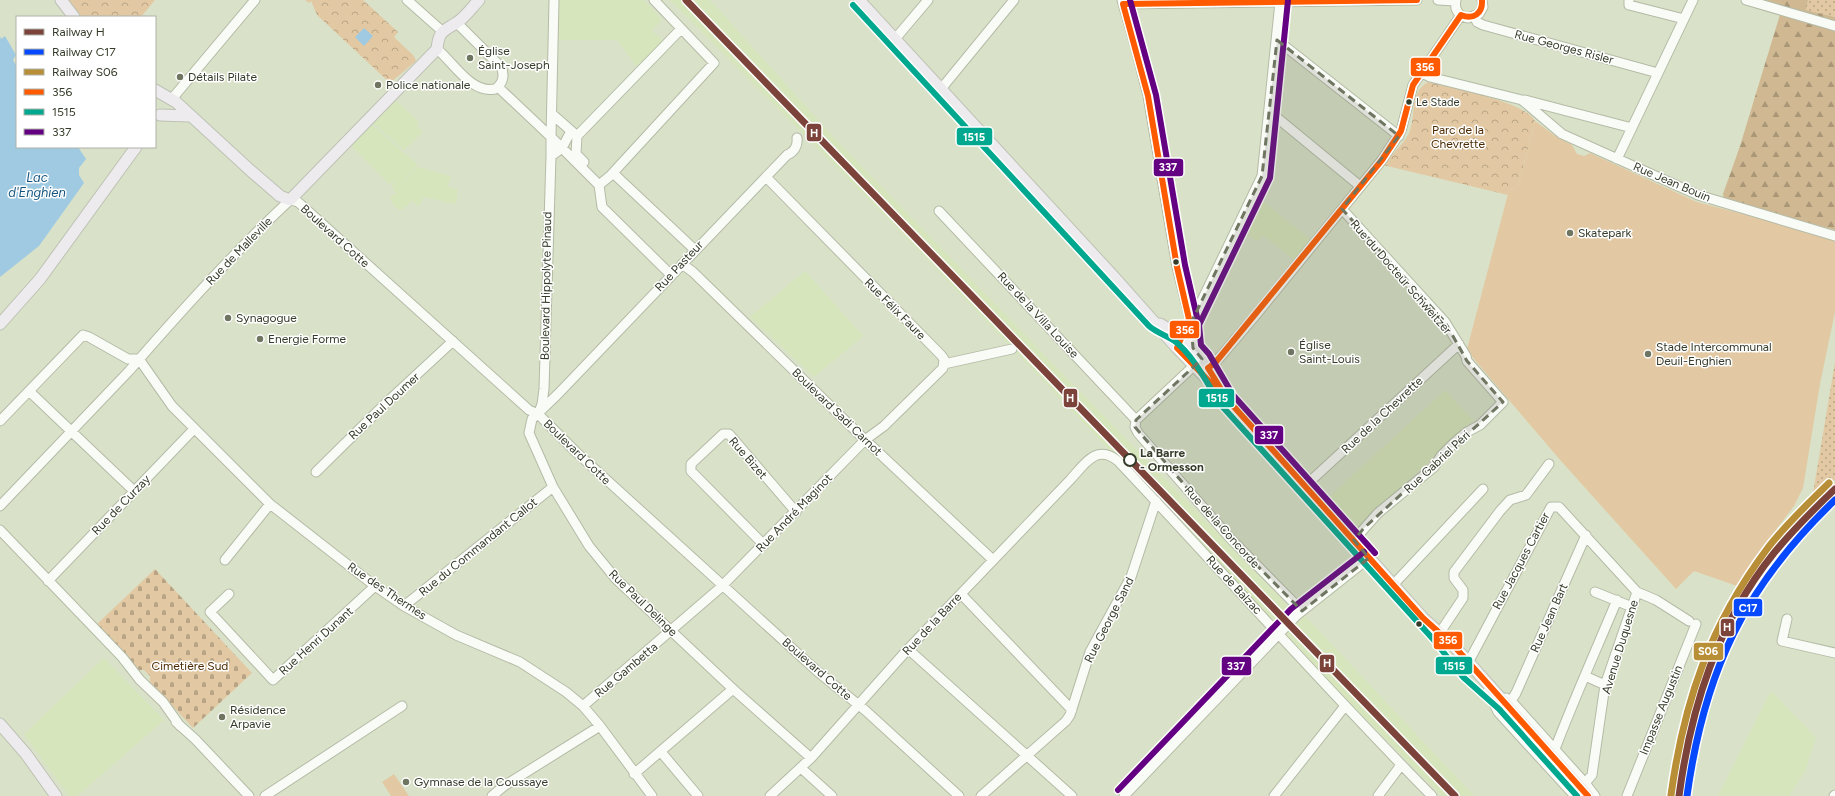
<svg xmlns="http://www.w3.org/2000/svg" width="1835" height="796" viewBox="0 0 1835 796" font-family="Figtree,sans-serif">
<style>
.built{fill:#d6e5bb}
.grass{fill:url(#grass-dots)}
.forest{fill:url(#forest-firs)}
.cemetery{fill:url(#cemetery-stones)}
.park{fill:url(#park-crowns)}
.pitch{fill:#e2c9a3}
.water{fill:#9fcae2}
.lines{fill:none;stroke-linecap:round;stroke-linejoin:round}
.minor-casing{stroke:#b4bba6;stroke-width:11}
.major-casing{stroke:#bec2b5;stroke-width:13}
.minor{stroke:#f9fbf7;stroke-width:9}
.major{stroke:#edebed;stroke-width:11}
.bus-1-casing{stroke:#fff;stroke-width:9}
.bus-2-casing{stroke:#fff;stroke-width:9}
.bus-3-casing{stroke:#fff;stroke-width:9}
.bus-1{stroke:#ff5a00;stroke-width:6}
.bus-2{stroke:#00a88f;stroke-width:6}
.bus-3{stroke:#640082;stroke-width:6}
.rail-1-casing{stroke:#fff;stroke-width:10}
.rail-2-casing{stroke:#fff;stroke-width:10}
.rail-3-casing{stroke:#fff;stroke-width:10}
.rail-1{stroke:#7b4339;stroke-width:7}
.rail-2{stroke:#0749ff;stroke-width:7}
.rail-3{stroke:#b88e36;stroke-width:7}
.marked{fill:#6e7560;fill-opacity:0.2;stroke:#6e7560;stroke-width:3;stroke-dasharray:8 5;stroke-linejoin:round}
.poi-dot{fill:#6e7560;stroke:#fff;stroke-width:1.5}
.bus-dot{fill:#343b28;stroke:#fff;stroke-width:1.5}
.stop-dot{fill:#fff;stroke:#343b28;stroke-width:2}
.labels{text-anchor:middle;stroke-width:3;stroke-linejoin:round;paint-order:stroke}
.bus-label{font-size:11px;fill:#343b28;stroke:#fff;text-anchor:start}
.street-label{font-size:12px;fill:#343b28;stroke:#fff}
.poi-label{font-size:12px;fill:#343b28;stroke:#fff;text-anchor:start}
.park-label{font-size:12px;fill:#4c2a01;stroke:#fff}
.stop-label{font-size:12px;font-weight:bold;fill:#343b28;stroke:#fff;text-anchor:start}
.water-label{font-size:13px;font-style:italic;fill:#13547f;stroke:#fff}
.line-badge{stroke:#fff;stroke-width:1.5}
.badge-label{font-size:11px;text-anchor:middle;font-weight:bold;fill:#fff}
</style>
<defs>
<pattern id="grass-dots" width="8" height="8" patternUnits="userSpaceOnUse"><rect width="8" height="8" fill="#e2c9a3"/><path d="M2 2h.1M6 6h.1" fill="none" stroke="#b8a485" stroke-width="1.8" stroke-linecap="round"/></pattern>
<pattern id="forest-firs" width="22" height="20" patternUnits="userSpaceOnUse"><rect width="22" height="20" fill="#d0b892"/><path d="M5 1l3.5 6h-7zM16 11l3.5 6h-7z" fill="#aa9777"/></pattern>
<pattern id="cemetery-stones" width="16" height="16" patternUnits="userSpaceOnUse"><rect width="16" height="16" fill="#e2c9a3"/><path d="M2 7V4a2 2 0 0 1 4 0v3zM10 15v-3a2 2 0 0 1 4 0v3z" fill="#b8a485"/></pattern>
<pattern id="park-crowns" width="20" height="18" patternUnits="userSpaceOnUse"><rect width="20" height="18" fill="#e2c9a3"/><path d="M2 6a3 3 0 1 1 6 0M12 15a3 3 0 1 1 6 0" fill="none" stroke="#b8a485"/></pattern>
</defs>
<rect width="100%" height="100%" fill="#d9e2c8"/>
<path class="built" d="M 559,0 L 644,0 L 662,20 L 652,30 L 664,42 L 640,70 L 617,40 L 559,40 Z
M 670,0 L 710,0 L 838,142 L 1291,609 L 1289,612 L 1298,622 L 1305,616 L 1474,796 L 1442,796 L 1285,637 L 1290,628 L 1284,619 L 1277,625 L 896,227 Z
M 394,99 L 419,122 L 417,127 L 423,132 L 404,150 L 372,122 Z
M 371,124 L 418,165 L 402,182 L 401,181 L 402,183 L 418,167 L 451,176 L 448,187 L 458,190 L 456,204 L 424,197 L 419,206 L 412,201 L 400,211 L 393,204 L 390,197 L 396,193 L 391,185 L 399,177 L 389,184 L 351,145 Z
M 1258,197 L 1311,240 L 1294,260 L 1263,235 L 1258,241 L 1238,231 L 1247,222 Z
M 805,271 L 863,336 L 814,377 L 750,317 Z
M 1445,390 L 1473,420 L 1356,530 L 1328,498 Z
M 1835,480 L 1835,505 L 1816,521 L 1757,586 L 1717,665 L 1700,726 L 1690,796 L 1675,796 L 1675,781 L 1684,720 L 1708,650 L 1748,574 L 1812,499 Z
M 104,658 L 164,720 L 77,796 L 69,796 L 24,734 Z
M 1771,691 L 1816,738 L 1805,771 L 1789,796 L 1718,796 Z"/>
<path class="grass" d="M 1808,0 L 1835,0 L 1835,17 L 1806,10 Z
M 1835,362 L 1835,480 L 1812,499 Z"/>
<path class="forest" d="M 1759,0 L 1808,0 L 1806,10 L 1835,17 L 1835,230 L 1724,201 L 1723,194 L 1740,146 L 1782,8 Z"/>
<path class="cemetery" d="M 155,569 L 252,673 L 193,728 L 150,682 L 150,676 L 144,670 L 139,670 L 97,624 Z"/>
<path class="park" d="M 61,0 L 155,0 L 141,17 L 74,17 Z
M 305,0 L 363,0 L 398,32 L 394,37 L 414,56 L 416,61 L 390,83 L 317,15 L 311,1 L 309,3 Z
M 1428,82 C 1452,88 1524,101 1535,121 L 1518,187 L 1509,190 L 1508,195 L 1383,165 C 1391,155 1403,145 1409,133 C 1417,114 1408,94 1428,82 Z"/>
<path class="pitch" d="M 1535,121 L 1554,135 L 1572,145 L 1577,154 L 1584,156 L 1590,153 L 1697,202 L 1835,238 L 1835,312 L 1820,384 L 1803,488 L 1794,506 L 1756,556 L 1737,586 L 1694,571 L 1676,589 L 1561,461 L 1473,358 L 1467,349 L 1509,190 L 1518,187 Z
M 394,774 L 409,796 L 391,796 L 382,782 Z"/>
<path class="water" d="M 364,28 L 373,36 L 364,46 L 355,37 Z
M 0,36 L 1,39 L 5,36 L 16,55 L 13,60 L 17,67 L 17,147 L 78,147 L 86,159 L 79,168 L 79,175 L 84,183 L 39,246 L 0,277 Z"/>
<g class="lines">
<g class="minor-casing">
<path id="minor" d="M 407,0 L 442,31
M 554,0 L 551,137 L 599,185 L 602,207 L 671,275
M 1122,0 L 1135,45 L 1148,96 L 1177,267 L 1191,323 L 1193,348
M 1438,0 L 1455,1
M 1456,0 C 1454,9 1458,16 1468,18 L 1479,14 L 1483,7 L 1482,0
M 1629,0 L 1629,5 L 1684,19
M 1746,0 L 1835,26
M 1123,4 L 1417,0
M 1475,17 L 1477,22 L 1483,25 L 1658,73
M 895,39 L 928,0
M 1277,40 L 1399,136
M 437,49 C 453,62 471,94 495,89 C 503,84 505,75 501,67 L 457,23
M 1420,72 L 1430,77 L 1522,100 L 1562,134 L 1698,195 L 1835,236
M 498,87 L 551,137 L 551,156
M 941,89 L 1014,0
M 171,100 L 255,0
M 1525,100 L 1632,128
M 1270,112 L 1360,186
M 552,114 L 577,136 L 576,154 L 584,162
M 577,136 L 681,29
M 797,138 C 798,146 794,152 787,155 L 558,394 L 532,419 L 529,433 L 553,487 L 589,546 L 616,579 L 733,689 L 811,758
M 562,148 L 571,131
M 1617,159 L 1693,0
M 613,173 L 695,250
M 599,185 L 610,176 L 714,63 L 654,0
M 1342,209 L 1445,322 L 1466,356 L 1467,361 L 1503,402 L 1480,425 L 1467,432 L 1455,442 L 1441,456 L 1434,467 L 1378,513 L 1354,540
M 939,211 L 1136,420
M 682,264 L 693,272 L 861,436 L 993,560
M 1191,323 L 1262,176 L 1280,2
M 944,364 L 1012,349
M 1203,371 L 1215,363 L 1255,316 L 1382,160 L 1401,131 L 1413,85 L 1461,15
M 29,391 L 134,491
M 539,412 L 542,404 L 544,389 L 551,156 L 562,148
M 1136,420 L 1135,427 L 1138,433 L 1230,538 L 1302,611
M 1136,420 L 1199,361
M 0,421 L 83,335 L 89,337 L 128,359 L 139,359 L 172,406 L 270,504 L 375,586 L 404,606 L 456,635 L 520,662 L 566,692 L 583,706 L 600,726 L 652,796
M 316,472 L 385,404 L 453,341
M 1305,486 L 1459,344
M 0,506 L 129,371 C 180,312 233,253 290,200 L 298,202 L 529,410 L 538,414 L 576,452 L 817,671 L 866,711 L 959,796
M 0,530 L 122,657 L 140,680 L 163,702 L 180,726
M 764,545 L 691,471 L 691,464 L 723,434 L 729,434 L 796,512
M 225,560 L 270,504
M 48,581 L 194,429
M 1393,585 L 1483,489
M 1595,592 L 1632,607
M 229,594 L 210,612 L 273,680 L 375,586
M 961,594 L 1072,710
M 404,606 L 553,487
M 1787,619 L 1782,641 L 1835,653
M 1439,634 L 1463,598 L 1463,590 L 1454,578 L 1454,572 L 1500,511 L 1510,500 L 1526,495 L 1549,464
M 908,649 L 1072,796
M 1468,663 L 1551,507 L 1559,507 L 1637,592
M 1585,676 L 1605,685
M 1488,691 L 1498,712 L 1575,796
M 1506,698 L 1512,702 L 1585,783 L 1595,796
M 1511,701 L 1516,693 L 1586,535
M 583,706 L 720,588 L 865,440 L 884,426 L 943,368 L 944,359 L 941,355 L 766,177
M 176,722 L 195,739 L 249,796
M 1555,749 C 1574,699 1596,650 1617,600
M 661,752 L 698,796
M 801,768 L 832,796
M 634,774 L 733,689
M 1585,783 L 1592,775 L 1605,685 L 1637,592 L 1656,600 L 1689,621
M 265,796 L 402,706
M 492,796 L 504,786 L 600,726
M 770,796 L 811,758 L 908,649 L 1070,480 C 1084,465 1096,443 1118,461 C 1223,572 1324,687 1432,796
M 981,796 L 1066,721 L 1070,715 L 1090,652 L 1131,577 L 1156,501
M 1124,796 L 1297,615 L 1369,558
M 1274,796 L 1345,706
M 1378,796 L 1401,765
M 1627,796 L 1696,624
M 1834,796 L 1835,795"/>
</g>
<g class="major-casing">
<path id="major" d="M 61,0 L 74,17
M 859,0 L 1114,277 L 1177,348 L 1235,408 L 1423,618 L 1454,646 L 1588,796
M 155,90 L 176,102 L 251,171 L 280,196 L 290,200 L 437,49 C 439,31 442,32 456,23 C 465,18 472,7 479,0
M 160,115 L 189,116
M 0,324 L 40,279 L 136,147
M 1160,324 C 1189,340 1200,355 1217,383
M 0,724 L 26,754 L 56,796"/>
</g>
<use href="#minor" class="minor"/>
<use href="#major" class="major"/>
<g class="bus-1-casing">
<path id="bus-1" d="M 1417,0 L 1123,4 L 1148,96 L 1177,267 L 1189,319 L 1177,348 L 1235,408 L 1423,618 L 1454,646 L 1588,796
M 1224,394 L 1208,368 L 1215,363 L 1382,160 L 1401,131 L 1413,85 L 1461,15 C 1473,20 1483,14 1482,0"/>
</g>
<g class="bus-2-casing">
<path id="bus-2" d="M 853,5 L 1149,326 C 1157,333 1168,336 1176,342 C 1196,359 1207,384 1221,405 L 1433,639 L 1463,677 L 1499,709 L 1577,796"/>
</g>
<g class="bus-3-casing">
<path id="bus-3" d="M 1130,0 L 1156,95 L 1185,265 L 1197,317 L 1191,335
M 1288,0 L 1270,178 L 1199,325 L 1201,345 L 1209,354 L 1233,395 L 1375,553
M 1118,790 L 1291,609 L 1364,552"/>
</g>
<use href="#bus-1" class="bus-1"/>
<use href="#bus-2" class="bus-2"/>
<use href="#bus-3" class="bus-3"/>
<g class="rail-1-casing">
<path id="rail-1" d="M 686,0 L 1455,796
M 1679,796 C 1691,707 1717,624 1774,553 C 1793,530 1814,509 1835,489"/>
</g>
<g class="rail-2-casing">
<path id="rail-2" d="M 1687,796 C 1704,672 1744,587 1835,500"/>
</g>
<g class="rail-3-casing">
<path id="rail-3" d="M 1671,795 C 1684,701 1710,625 1767,549 C 1785,525 1808,504 1829,483"/>
</g>
<use href="#rail-1" class="rail-1"/>
<use href="#rail-2" class="rail-2"/>
<use href="#rail-3" class="rail-3"/>
</g>
<path class="marked" d="M 1277,40 L 1399,136 L 1342,209 L 1445,322 L 1467,361 L 1503,402 L 1364,528 L 1354,540 L 1369,558 L 1302,611 L 1230,538 L 1135,427 L 1136,420 L 1202,359 L 1193,348 L 1191,323 L 1262,176 Z"/>
<g class="poi-dot">
<circle cx="470" cy="58" r="4"/>
<circle cx="180" cy="77" r="4"/>
<circle cx="378" cy="85" r="4"/>
<circle cx="1570" cy="233" r="4"/>
<circle cx="228" cy="318" r="4"/>
<circle cx="260" cy="339" r="4"/>
<circle cx="1291" cy="352" r="4"/>
<circle cx="1648" cy="354" r="4"/>
<circle cx="222" cy="717" r="4"/>
<circle cx="406" cy="782" r="4"/>
</g>
<g class="bus-dot">
<circle cx="1409" cy="102" r="3.5"/>
<circle cx="1176" cy="262" r="3.5"/>
<circle cx="1419" cy="624" r="3.5"/>
</g>
<circle class="stop-dot" cx="1130" cy="460" r="6"/>
<g class="labels">
<g class="bus-label">
<text x="1416" y="106">Le Stade</text>
</g>
<g class="street-label">
<text transform="translate(1564 47) rotate(15)" y="4">Rue Georges Risler</text>
<text transform="translate(1672 182) rotate(23)" y="4">Rue Jean Bouin</text>
<text transform="translate(335 236) rotate(42)" y="4">Boulevard Cotte</text>
<text transform="translate(239 251) rotate(-46)" y="4">Rue de Malleville</text>
<text transform="translate(679 266) rotate(-47)" y="4">Rue Pasteur</text>
<text transform="translate(1401 277) rotate(49)" y="4">Rue du Docteur Schweitzer</text>
<text transform="translate(546 286) rotate(-89)" y="4">Boulevard Hippolyte Pinaud</text>
<text transform="translate(895 309) rotate(45)" y="4">Rue Félix Faure</text>
<text transform="translate(1038 315) rotate(47)" y="4">Rue de la Villa Louise</text>
<text transform="translate(384 406) rotate(-43)" y="4">Rue Paul Doumer</text>
<text transform="translate(837 412) rotate(44)" y="4">Boulevard Sadi Carnot</text>
<text transform="translate(1382 415) rotate(-43)" y="4">Rue de la Chevrette</text>
<text transform="translate(577 452) rotate(44)" y="4">Boulevard Cotte</text>
<text transform="translate(748 458) rotate(49)" y="4">Rue Bizet</text>
<text transform="translate(1437 462) rotate(-43)" y="4">Rue Gabriel Péri</text>
<text transform="translate(121 505) rotate(-46)" y="4">Rue de Curzay</text>
<text transform="translate(794 513) rotate(-46)" y="4">Rue André Maginot</text>
<text transform="translate(1222 527) rotate(48)" y="4">Rue de la Concorde</text>
<text transform="translate(478 547) rotate(-39)" y="4">Rue du Commandant Callot</text>
<text transform="translate(1521 561) rotate(-62)" y="4">Rue Jacques Cartier</text>
<text transform="translate(1234 585) rotate(47)" y="4">Rue de Balzac</text>
<text transform="translate(387 591) rotate(34)" y="4">Rue des Thermes</text>
<text transform="translate(643 603) rotate(44)" y="4">Rue Paul Delinge</text>
<text transform="translate(1549 618) rotate(-66)" y="4">Rue Jean Bart</text>
<text transform="translate(1109 620) rotate(-63)" y="4">Rue George Sand</text>
<text transform="translate(932 624) rotate(-47)" y="4">Rue de la Barre</text>
<text transform="translate(316 641) rotate(-42)" y="4">Rue Henri Dunant</text>
<text transform="translate(1620 647) rotate(-73)" y="4">Avenue Duquesne</text>
<text transform="translate(817 669) rotate(41)" y="4">Boulevard Cotte</text>
<text transform="translate(626 670) rotate(-40)" y="4">Rue Gambetta</text>
<text transform="translate(1661 710) rotate(-68)" y="4">Impasse Augustin</text>
</g>
<g class="poi-label">
<text x="478" y="55">Église<tspan x="478" dy="14">Saint-Joseph</tspan></text>
<text x="188" y="81">Détails Pilate</text>
<text x="386" y="89">Police nationale</text>
<text x="1578" y="237">Skatepark</text>
<text x="236" y="322">Synagogue</text>
<text x="268" y="343">Energie Forme</text>
<text x="1299" y="349">Église<tspan x="1299" dy="14">Saint-Louis</tspan></text>
<text x="1656" y="351">Stade Intercommunal<tspan x="1656" dy="14">Deuil-Enghien</tspan></text>
<text x="230" y="714">Résidence<tspan x="230" dy="14">Arpavie</tspan></text>
<text x="414" y="786">Gymnase de la Coussaye</text>
</g>
<g class="park-label">
<text x="1458" y="134">Parc de la<tspan x="1458" dy="14">Chevrette</tspan></text>
<text x="190" y="670">Cimetière Sud</text>
</g>
<g class="stop-label">
<text x="1140" y="457">La Barre<tspan x="1140" dy="14">- Ormesson</tspan></text>
</g>
<g class="water-label">
<text x="37" y="182">Lac<tspan x="37" dy="15">d'Enghien</tspan></text>
</g>
</g>
<g class="line-badge">
<rect x="1410" y="57" width="31" height="20" rx="4" fill="#ff5a00"/>
<rect x="806" y="123" width="16" height="19" rx="4" fill="#7b4339"/>
<rect x="956" y="127" width="37" height="19" rx="4" fill="#00a88f"/>
<rect x="1153" y="158" width="31" height="19" rx="4" fill="#640082"/>
<rect x="1169" y="320" width="31" height="19" rx="4" fill="#ff5a00"/>
<rect x="1198" y="388" width="37" height="20" rx="4" fill="#00a88f"/>
<rect x="1063" y="388" width="15" height="20" rx="4" fill="#7b4339"/>
<rect x="1254" y="425" width="30" height="20" rx="4" fill="#640082"/>
<rect x="1733" y="598" width="30" height="19" rx="4" fill="#0749ff"/>
<rect x="1720" y="618" width="15" height="19" rx="4" fill="#7b4339"/>
<rect x="1433" y="631" width="30" height="19" rx="4" fill="#ff5a00"/>
<rect x="1693" y="642" width="31" height="19" rx="4" fill="#b88e36"/>
<rect x="1319" y="654" width="16" height="19" rx="4" fill="#7b4339"/>
<rect x="1435" y="656" width="38" height="19" rx="4" fill="#00a88f"/>
<rect x="1221" y="656" width="31" height="20" rx="4" fill="#640082"/>
</g>
<g class="badge-label">
<text x="1425" y="71">356</text>
<text x="814" y="137">H</text>
<text x="974" y="141">1515</text>
<text x="1168" y="171">337</text>
<text x="1185" y="334">356</text>
<text x="1217" y="402">1515</text>
<text x="1070" y="402">H</text>
<text x="1269" y="439">337</text>
<text x="1748" y="612">C17</text>
<text x="1727" y="631">H</text>
<text x="1448" y="644">356</text>
<text x="1708" y="655">S06</text>
<text x="1327" y="667">H</text>
<text x="1454" y="670">1515</text>
<text x="1236" y="670">337</text>
</g>
<rect x="16" y="16" width="140" height="132" fill="#ffffff" stroke="#aeb1a9"/>
<rect x="24" y="29" width="20" height="6" fill="#7b4339" stroke="#aeb1a9"/>
<text x="52" y="36" font-size="12" fill="#343b28">Railway H</text>
<rect x="24" y="49" width="20" height="6" fill="#0749ff" stroke="#aeb1a9"/>
<text x="52" y="56" font-size="12" fill="#343b28">Railway C17</text>
<rect x="24" y="69" width="20" height="6" fill="#b88e36" stroke="#aeb1a9"/>
<text x="52" y="76" font-size="12" fill="#343b28">Railway S06</text>
<rect x="24" y="89" width="20" height="6" fill="#ff5a00" stroke="#aeb1a9"/>
<text x="52" y="96" font-size="12" fill="#343b28">356</text>
<rect x="24" y="109" width="20" height="6" fill="#00a88f" stroke="#aeb1a9"/>
<text x="52" y="116" font-size="12" fill="#343b28">1515</text>
<rect x="24" y="129" width="20" height="6" fill="#640082" stroke="#aeb1a9"/>
<text x="52" y="136" font-size="12" fill="#343b28">337</text>
</svg>
